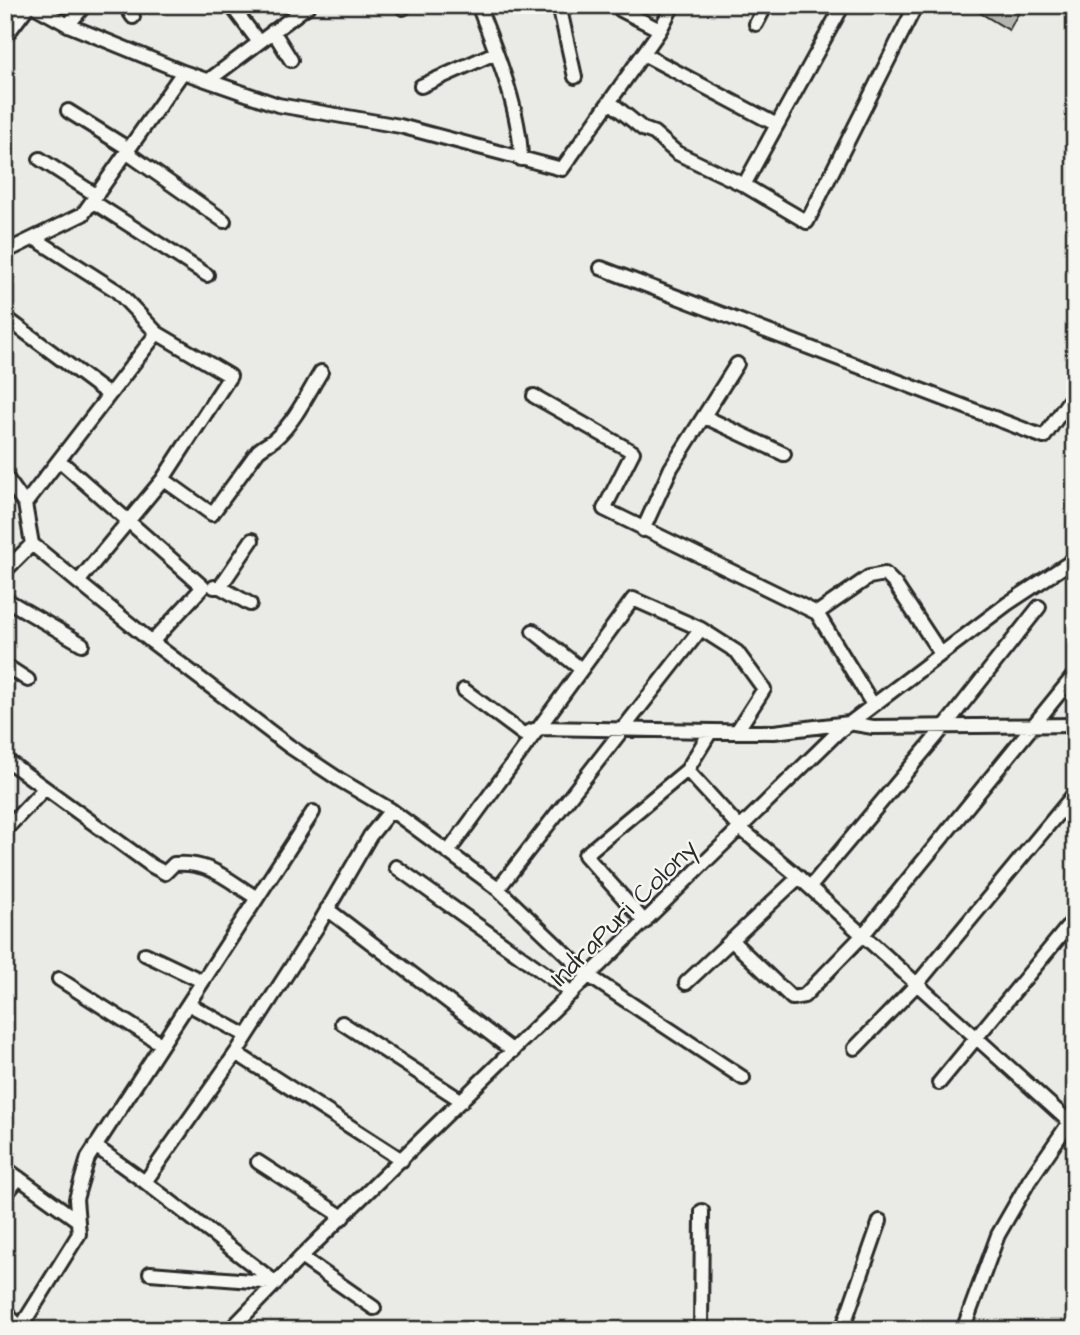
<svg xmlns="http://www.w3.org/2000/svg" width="1080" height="1335" viewBox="0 0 1080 1335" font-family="'Architects Daughter',sans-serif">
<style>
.building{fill:#b4b4b1;stroke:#2b2b2b;stroke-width:2}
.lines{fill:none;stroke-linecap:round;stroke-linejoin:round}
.minor-casing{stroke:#2b2b2b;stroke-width:18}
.minor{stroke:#f6f6f2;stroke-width:12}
.labels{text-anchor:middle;stroke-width:5;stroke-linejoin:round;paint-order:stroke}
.street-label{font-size:26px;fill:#2b2b2b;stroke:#f6f6f2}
</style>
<rect width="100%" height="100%" fill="#eaeae6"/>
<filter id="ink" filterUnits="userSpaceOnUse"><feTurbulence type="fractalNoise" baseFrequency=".0143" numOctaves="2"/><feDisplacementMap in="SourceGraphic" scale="14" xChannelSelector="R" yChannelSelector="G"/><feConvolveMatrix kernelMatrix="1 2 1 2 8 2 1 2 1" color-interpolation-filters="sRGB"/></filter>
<g filter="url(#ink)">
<path class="building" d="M 967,5 L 1023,5 L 1009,30 Z"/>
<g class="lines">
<g class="minor-casing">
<path id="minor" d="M 32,5 L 68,25 L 183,72
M 125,5 L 133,17
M 231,5 L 258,41
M 402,5 L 403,8
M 478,5 C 496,51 520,109 521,159
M 559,5 L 575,77
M 756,24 L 766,5
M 68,25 L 85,5
M 660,30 L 673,5
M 273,31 L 291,60
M 5,37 L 29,5
M 643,54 L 777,125
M 209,80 L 309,5
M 421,86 L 495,53
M 610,102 L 643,129 L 654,133 L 677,153 L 744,185 L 807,222 L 916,5
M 68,111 L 129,149
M 126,152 L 224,221
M 40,159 L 96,195
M 744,185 L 843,5
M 92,201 L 207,275
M 5,252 L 83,214 L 183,72 L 278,105 L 400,126 L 562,169 L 660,30 L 621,10 L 624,5
M 601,268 L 1044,437 L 1075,392
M 5,317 L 109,395
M 534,396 L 633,452 L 604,509 L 817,613 L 873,705
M 705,417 L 784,454
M 59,460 L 203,587 L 152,642 L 289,746 L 340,780 L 391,810
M 5,476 L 25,504
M 163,479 L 212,514 L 258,451 C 263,446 271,443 276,438 C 295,421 308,393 321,372
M 643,530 L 671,468 L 737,364
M 32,544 L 78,582 L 163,479 L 230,376 L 157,333
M 5,571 L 32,544 L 25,504 L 157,333 L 117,291 L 34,238
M 78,582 L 152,642
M 214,587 L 220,587 L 250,604
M 220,587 L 252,540
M 5,599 L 82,644
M 817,613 L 869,577 L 885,574 L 895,584 L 941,654
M 701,629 L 737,652 L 764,689 L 737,731
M 533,631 L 581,669
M 5,665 L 28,680
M 464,690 L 523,734 L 539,728 L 774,732 L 849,723 L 873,727 L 1075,725
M 5,759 L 152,866 L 165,873 L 174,864 C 211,861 227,880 257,898
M 687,770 L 740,828 L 794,873 L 1075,1127
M 5,830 L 45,788
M 396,867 L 572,993
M 810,887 L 945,726 L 1039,607
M 498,889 L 589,976 L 743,1078
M 327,909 L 513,1051
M 645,922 L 585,855 L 687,770 L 711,731
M 731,940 L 792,998 L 804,996 L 863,935 L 1075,674
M 145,954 L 202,981
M 59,979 L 161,1044
M 686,983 L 799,877
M 188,1004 L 313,812
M 342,1023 L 462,1101
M 855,1048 L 917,984 L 1075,793
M 939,1083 L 1075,918
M 95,1146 L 145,1182 L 236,1053
M 402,1160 L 236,1053 L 319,924 L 370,836 L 391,810 L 448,852 L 633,599 L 701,629 L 498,889 L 448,852
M 258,1162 L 343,1217
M 5,1168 L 77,1220
M 145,1182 L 276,1283 L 150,1273
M 5,1195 L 19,1178
M 301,1257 L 374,1308
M 5,1312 L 23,1330
M 21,1327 L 79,1234 L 76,1199 L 88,1158 L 188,1004 L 247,1036
M 230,1330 L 301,1257 L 838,732 L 1007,604 L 1075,559
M 701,1330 L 702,1211
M 842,1330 L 880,1221
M 963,1330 L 998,1235 L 1029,1181 L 1069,1123"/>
</g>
<use href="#minor" class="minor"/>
</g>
</g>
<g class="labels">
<g class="street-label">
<text transform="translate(623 912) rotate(-45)" y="9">IndraPuri Colony</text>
</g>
</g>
<rect width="1080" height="1335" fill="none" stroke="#f6f6f2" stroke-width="28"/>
<rect x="14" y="14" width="1052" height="1307" fill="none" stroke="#2b2b2b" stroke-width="2.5" filter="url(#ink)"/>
</svg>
